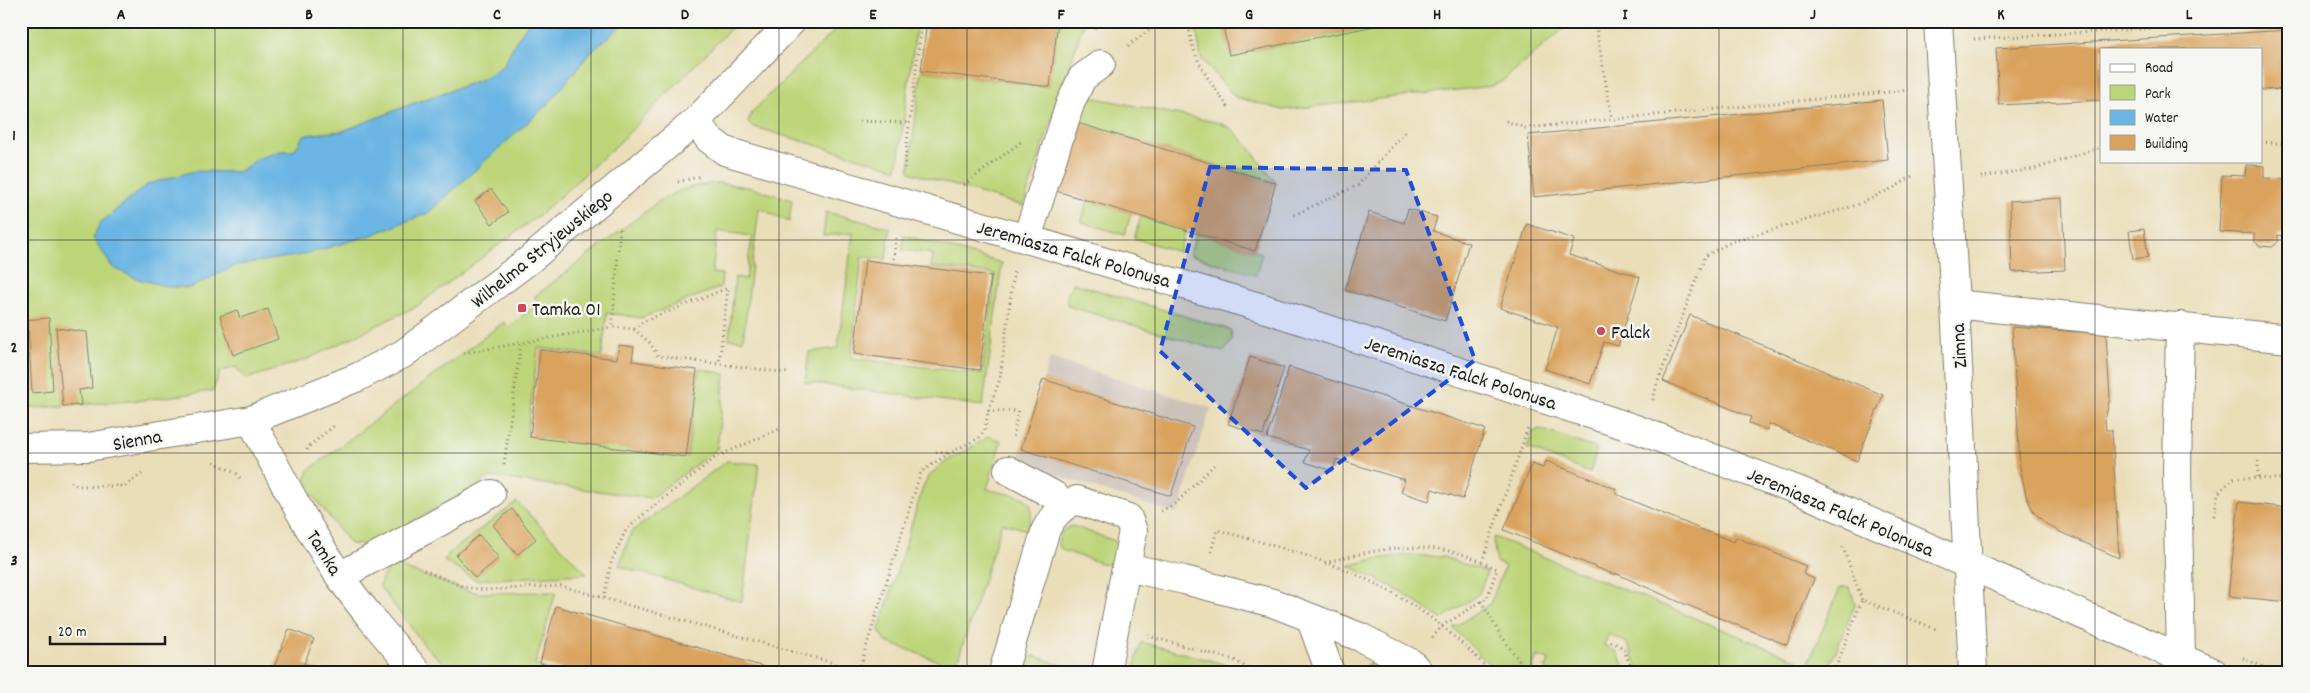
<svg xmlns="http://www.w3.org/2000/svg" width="2310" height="693" viewBox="0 0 2310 693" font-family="Dekko,sans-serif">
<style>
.industrial{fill:#cdc2b9}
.green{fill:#bdd579;stroke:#6c784a}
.water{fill:#6ab5e3;stroke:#436880}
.building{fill:#daa35d}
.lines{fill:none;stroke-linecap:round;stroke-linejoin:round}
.minor-casing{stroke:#837d6a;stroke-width:30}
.path{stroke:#837d6a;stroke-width:3;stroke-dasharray:1 4;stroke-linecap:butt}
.minor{stroke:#fff;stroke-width:28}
.marked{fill:#1d4ed8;fill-opacity:0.2;stroke:#1d4ed8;stroke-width:4;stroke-dasharray:10 6;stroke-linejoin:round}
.grid{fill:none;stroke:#1c1c1c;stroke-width:1;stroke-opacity:0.55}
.poi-dot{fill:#d1495b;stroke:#f6f6f2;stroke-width:2}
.labels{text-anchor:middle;stroke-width:5;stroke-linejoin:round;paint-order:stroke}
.street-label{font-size:20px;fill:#1c1c1c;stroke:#f6f6f2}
.poi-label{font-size:20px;fill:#1c1c1c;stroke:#f6f6f2;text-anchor:start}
.neatline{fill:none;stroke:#1c1c1c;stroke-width:2}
.grid-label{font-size:16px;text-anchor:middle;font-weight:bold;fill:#1c1c1c}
</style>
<rect width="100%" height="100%" fill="#f6f6f2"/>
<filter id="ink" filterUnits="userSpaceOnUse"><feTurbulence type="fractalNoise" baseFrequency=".02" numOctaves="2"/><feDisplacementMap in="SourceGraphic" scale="10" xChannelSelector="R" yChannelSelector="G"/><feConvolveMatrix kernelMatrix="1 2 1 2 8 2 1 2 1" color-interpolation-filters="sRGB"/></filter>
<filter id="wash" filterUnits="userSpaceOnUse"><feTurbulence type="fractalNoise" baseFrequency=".0096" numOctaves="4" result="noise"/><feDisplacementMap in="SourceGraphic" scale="20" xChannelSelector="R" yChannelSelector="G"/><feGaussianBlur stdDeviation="1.12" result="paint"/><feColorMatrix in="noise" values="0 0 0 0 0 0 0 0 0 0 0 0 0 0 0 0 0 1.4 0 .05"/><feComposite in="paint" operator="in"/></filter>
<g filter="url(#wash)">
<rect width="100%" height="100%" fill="#eadeb9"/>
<path class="industrial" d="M 1050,358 L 1211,408 L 1177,514 L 1017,463 Z"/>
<path class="green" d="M 21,21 L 738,21 L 622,140 L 543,212 L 417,306 L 308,359 L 246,379 L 236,367 L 220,372 L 213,391 L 144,400 L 21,409 Z
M 844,21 L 917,21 L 897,169 L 751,126 L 748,123 L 752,112 Z
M 1058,21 L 1082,21 L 1083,25 L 1023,206 L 912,173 L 909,171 L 910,164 L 921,71 L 1049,87 Z
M 1195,21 L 1222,21 L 1230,55 L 1400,21 L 1573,21 L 1501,82 L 1492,86 L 1283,110 L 1235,97 L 1201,58 Z
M 1091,97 L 1220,123 L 1232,129 L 1245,142 L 1276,183 L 1074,122 L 1082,98 Z
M 718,183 L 748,187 L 792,200 L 789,222 L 759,208 L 743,340 L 729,339 L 735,277 L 746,279 L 752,236 L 717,231 L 712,273 L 722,274 L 721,287 L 641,318 L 607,313 L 602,356 L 538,348 L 527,436 L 687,457 L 699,368 L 725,374 L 717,449 L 651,498 L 490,477 L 372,545 L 350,544 L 308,489 L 306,478 L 309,470 L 504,322 L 509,327 L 539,303 L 534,297 L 659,201 C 678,190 695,185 718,183 Z
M 1088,201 L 1131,213 L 1125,235 L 1081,222 Z
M 826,212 L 890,228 L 886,259 L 862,257 L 851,358 L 982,374 L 995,274 L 931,267 L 933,254 L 902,250 L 904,235 L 1002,263 L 983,406 L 805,382 L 809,352 L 838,348 L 853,233 L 823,236 Z
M 1141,217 L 1185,230 L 1179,252 L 1134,238 Z
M 1196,233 L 1262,253 L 1256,275 L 1190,255 Z
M 1073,283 L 1231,330 L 1232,340 L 1224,352 L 1068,306 C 1066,296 1067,291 1073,283 Z
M 1540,429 L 1597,449 L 1590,473 L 1527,448 L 1533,432 Z
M 988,436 L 1001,441 L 987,489 C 1017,498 1042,491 1027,530 L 1002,523 L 954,672 L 947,672 L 936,660 L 886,642 L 879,630 L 924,484 C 938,459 967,454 988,436 Z
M 727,461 L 759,464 L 742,602 L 619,566 L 631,532 Z
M 517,502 L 587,574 L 475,580 L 444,561 L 450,552 Z
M 1072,526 L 1115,541 C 1121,551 1117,560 1107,565 L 1064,551 L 1058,546 C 1059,535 1061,530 1072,526 Z
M 1494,537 L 1798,660 L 1791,672 L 1640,672 L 1627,643 L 1609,634 L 1604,645 L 1617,652 L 1626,672 L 1545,672 L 1549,660 L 1537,656 L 1531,672 L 1497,672 L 1453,628 L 1490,604 L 1505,566 L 1497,563 L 1493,541 Z
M 1410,555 L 1444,557 L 1487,572 L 1479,594 L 1441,619 L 1397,589 L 1349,566 L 1373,559 Z
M 397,566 L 466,590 L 479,593 L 556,592 L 535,665 L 556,672 L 454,672 L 426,647 L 380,587 C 381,575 387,570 397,566 Z
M 1850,587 L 1855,605 L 1827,672 L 1805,672 L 1840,588 Z
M 1141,642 L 1239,668 L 1243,672 L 1133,672 Z
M 1035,656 L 1072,669 L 1072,672 L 1024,672 L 1023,664 L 1028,658 Z
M 1374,662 L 1379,662 L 1391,672 L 1360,672 L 1367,665 Z"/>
<path class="water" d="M 530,21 L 623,21 L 621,26 L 590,53 L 550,102 L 428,213 L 369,236 L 302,255 L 237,265 L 190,288 L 169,287 L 138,279 L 113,268 L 93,238 L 100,223 L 148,184 L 194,171 L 239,172 L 259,158 L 281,151 L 294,151 L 304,135 L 343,131 L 414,103 L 480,80 L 503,66 L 516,41 Z"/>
<g id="blocks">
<path class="building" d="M 708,21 L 721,21 L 722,23 L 713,29 Z
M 927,21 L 1058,21 L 1050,87 L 921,71 Z
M 1222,21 L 1395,21 L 1395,22 L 1229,55 Z
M 2289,30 L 2289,89 L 2261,90 L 2261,49 L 2101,49 L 2101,100 L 1999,105 L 1996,48 Z
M 1882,100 L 1888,160 L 1534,197 L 1528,135 Z
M 1074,122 L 1276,183 L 1255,251 L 1053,190 Z
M 2246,165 L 2264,166 L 2264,178 L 2286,179 L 2283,236 L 2278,235 L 2278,242 L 2272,247 L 2260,246 L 2254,241 L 2254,234 L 2219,232 L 2222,175 L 2245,176 Z
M 491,189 L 508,212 L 492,224 L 475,201 Z
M 2062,198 L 2065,270 L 2012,272 L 2010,201 Z
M 1408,209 L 1437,217 L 1433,231 L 1469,243 L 1445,321 L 1345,290 L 1369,212 L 1404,223 Z
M 1527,224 L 1574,239 L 1569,255 L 1640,277 L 1618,346 L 1604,342 L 1590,384 L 1545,369 L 1558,327 L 1500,308 Z
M 2144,229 L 2148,257 L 2133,259 L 2129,231 Z
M 865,260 L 991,276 L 980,370 L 854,354 Z
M 268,309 L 278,339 L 233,355 L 220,316 L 237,310 L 240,318 Z
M 1690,315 L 1883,395 L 1857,461 L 1769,424 L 1767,430 L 1749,423 L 1751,417 L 1663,381 Z
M 49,318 L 53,391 L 32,393 L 28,325 L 22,326 L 22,320 Z
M 2012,327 L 2106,334 L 2110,398 L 2105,420 L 2106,430 L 2112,430 L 2119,558 L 2060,532 L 2046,524 L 2034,512 L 2026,496 L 2020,467 Z
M 56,328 L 87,332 L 92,388 L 79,390 L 81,405 L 63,406 Z
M 619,345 L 634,347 L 632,361 L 697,370 L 686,457 L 530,437 L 540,350 L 617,359 Z
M 1250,357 L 1284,368 L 1263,435 L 1228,424 Z
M 1289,367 L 1485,429 L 1463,499 L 1432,489 L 1429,501 L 1401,492 L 1405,480 L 1336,459 L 1333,471 L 1305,462 L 1309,450 L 1267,438 Z
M 1043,379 L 1193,427 L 1171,496 L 1021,449 Z
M 1546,461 L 1616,489 L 1616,494 L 1700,529 L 1734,542 L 1736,537 L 1740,539 L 1806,566 L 1803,574 L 1814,579 L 1787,645 L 1677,601 L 1615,573 L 1615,575 L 1504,530 L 1532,464 L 1543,468 Z
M 2239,502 L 2289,508 L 2289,602 L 2228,596 Z
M 512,509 L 536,539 L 517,555 L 493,525 Z
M 479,535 L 499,558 L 475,578 L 456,555 Z
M 556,606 L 778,671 L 778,672 L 570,672 L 540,663 Z
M 289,629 L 314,639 L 304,664 L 322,672 L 278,672 L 279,670 L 274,667 Z"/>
</g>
</g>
<g filter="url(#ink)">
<use href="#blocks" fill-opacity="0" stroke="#837d6a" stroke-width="1"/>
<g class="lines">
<g class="minor-casing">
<path id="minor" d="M 1938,21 L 1955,304 L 1973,672
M 696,121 L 709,139 L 725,151 L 1266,309 L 1636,429 L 1800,491 L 2213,672
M 1027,238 L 1070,104 L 1082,78 L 1101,64
M 1955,304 L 2289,339
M 2180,326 L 2177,471 L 2181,657
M 251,420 C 279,473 306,527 340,577 C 363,610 390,641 417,672
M 21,448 L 88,447 L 251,420 L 358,377 L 403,354 L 528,261 L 696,121 L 792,21
M 1008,470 L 1055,496 L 1063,506
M 1127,567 L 1184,580 L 1273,603 L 1360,637 L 1411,663 L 1419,672
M 340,576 L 491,494
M 1311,620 L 1330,672
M 1003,672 L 1046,529 C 1054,514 1061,507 1077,500 L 1128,518 L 1133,531 L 1106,672"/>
</g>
<path class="path" d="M 1088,21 L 1098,30
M 1189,21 C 1189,55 1209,81 1229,108
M 1595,21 L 1612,119
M 826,27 L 832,21
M 1974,39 L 2277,21
M 1128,46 L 1162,21
M 860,121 L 910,123
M 1506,121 L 1525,128 L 1908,90
M 2261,142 L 2289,144
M 904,168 L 922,21
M 1981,177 L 2035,169 L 2101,147
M 678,182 L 701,176
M 964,185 L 1021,142
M 1294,215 L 1358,185 L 1405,132
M 620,229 L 612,327 L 634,329 L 642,322 L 728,288 L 719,363
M 894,259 L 896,236
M 634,329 L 650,343 L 658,356 L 788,373
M 464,353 L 521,343
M 1653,400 L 1657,384 L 1705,256 L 1731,242 L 1857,205 L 1895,187 L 1914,175
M 988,411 L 1018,411 L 1013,438
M 307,450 L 308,447 L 335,425
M 936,452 L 947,453
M 2258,461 L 2258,478
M 214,462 L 237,474 L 240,478
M 504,464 L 521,343 L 612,327
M 71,482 L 78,486 L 125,486 L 142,474
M 1161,511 L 1176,503 L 1214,465
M 2214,516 L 2218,493 L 2234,478 L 2289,479
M 1843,547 L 1862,600
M 1211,552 L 1217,530 C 1283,548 1351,565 1409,603 C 1440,622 1466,646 1491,672
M 1482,562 L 1528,428
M 1325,563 C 1369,550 1416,541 1461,554 C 1473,557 1485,564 1497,569 L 1487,598 L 1442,626 L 1432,638
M 424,570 L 464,587 L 485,590 L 561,586 L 865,672
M 604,598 L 611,562 L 625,532 L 639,518 L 716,457 L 782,428
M 1481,601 L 1498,631 L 1527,672
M 1148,636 L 1234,660 L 1254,672
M 1611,642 L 1622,647 L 1634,672
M 2243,658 L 2275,672
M 859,670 L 921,472 L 948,454 L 979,438 L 985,430 L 988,411 L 1000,379 L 1014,271
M 1538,672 L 1541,662
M 1834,672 L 1862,600 L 1936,629"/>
<use href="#minor" class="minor"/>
</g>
</g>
<path class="marked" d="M 1210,167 L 1406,170 L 1475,360 L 1306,488 L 1160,351 Z"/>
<path class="grid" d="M 215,21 L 215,672M 403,21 L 403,672M 591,21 L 591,672M 779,21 L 779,672M 967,21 L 967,672M 1155,21 L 1155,672M 1343,21 L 1343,672M 1531,21 L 1531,672M 1719,21 L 1719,672M 1907,21 L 1907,672M 2095,21 L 2095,672M 21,240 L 2289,240M 21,453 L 2289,453"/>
<g class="poi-dot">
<rect x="517" y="303" width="10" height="10" rx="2.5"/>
<circle cx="1601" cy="331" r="5"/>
</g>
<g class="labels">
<g class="street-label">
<text transform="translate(541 248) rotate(-39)" y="7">Wilhelma Stryjewskiego</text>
<text transform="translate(1074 253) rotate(16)" y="7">Jeremiasza Falck Polonusa</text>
<text transform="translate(1958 346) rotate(-93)" y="7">Zimna</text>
<text transform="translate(1461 372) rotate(18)" y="7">Jeremiasza Falck Polonusa</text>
<text transform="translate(137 439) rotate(-10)" y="7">Sienna</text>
<text transform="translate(1841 511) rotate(23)" y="7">Jeremiasza Falck Polonusa</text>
<text transform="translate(325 552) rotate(58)" y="7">Tamka</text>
</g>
<g class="poi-label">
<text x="532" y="315">Tamka 01</text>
<text x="1611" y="338">Falck</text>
</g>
</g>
<rect width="2310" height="693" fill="none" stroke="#f6f6f2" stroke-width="55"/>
<rect x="2100" y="48" width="162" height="115" fill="#f6f6f2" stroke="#9f9f9c"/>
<rect x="2110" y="64" width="25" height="8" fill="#ffffff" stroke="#9f9f9c"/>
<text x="2145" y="72" font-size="15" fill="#1c1c1c">Road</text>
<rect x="2110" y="85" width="25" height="15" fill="#bdd579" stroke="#9f9f9c"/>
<text x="2145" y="98" font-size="15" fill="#1c1c1c">Park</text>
<rect x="2110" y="110" width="25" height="15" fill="#6ab5e3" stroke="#9f9f9c"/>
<text x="2145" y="122" font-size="15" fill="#1c1c1c">Water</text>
<rect x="2110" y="135" width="25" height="15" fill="#daa35d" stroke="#9f9f9c"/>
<text x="2145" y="148" font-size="15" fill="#1c1c1c">Building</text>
<path d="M50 636v8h115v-8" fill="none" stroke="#1c1c1c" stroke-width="2.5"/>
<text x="58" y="636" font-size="15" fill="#1c1c1c" stroke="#f6f6f2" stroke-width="4" paint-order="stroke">20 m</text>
<rect x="28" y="28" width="2254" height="638" class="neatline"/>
<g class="grid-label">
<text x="121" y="19">A</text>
<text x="309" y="19">B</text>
<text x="497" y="19">C</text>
<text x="685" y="19">D</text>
<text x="873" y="19">E</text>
<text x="1061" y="19">F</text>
<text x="1249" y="19">G</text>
<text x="1437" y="19">H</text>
<text x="1625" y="19">I</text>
<text x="1813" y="19">J</text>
<text x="2001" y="19">K</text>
<text x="2189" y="19">L</text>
<text x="14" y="140">1</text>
<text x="14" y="352">2</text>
<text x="14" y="565">3</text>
</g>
</svg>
